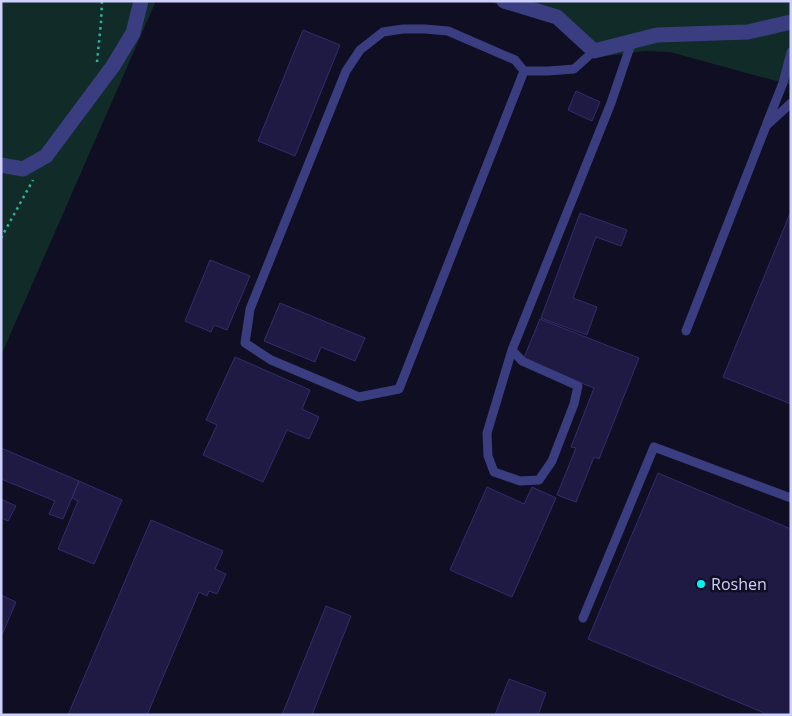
<svg xmlns="http://www.w3.org/2000/svg" width="792" height="716" viewBox="0 0 792 716" font-family="'Open Sans',sans-serif">
<style>
.green{fill:#112c28}
.building{fill:#1e1a43;stroke:#332d6e}
.lines{fill:none;stroke-linecap:round;stroke-linejoin:round}
.path{stroke:#30b29c;stroke-width:2.5;stroke-dasharray:2.5 4;stroke-linecap:butt}
.lane{stroke:#3a3e80;stroke-width:9}
.street{stroke:#3a3e80;stroke-width:15}
.poi-dot{fill:#04f6f4;stroke:#0f0e22;stroke-width:2}
.labels{text-anchor:middle;stroke-width:5;stroke-linejoin:round;paint-order:stroke}
.poi-label{font-size:16px;fill:#d0d0fe;stroke:#0f0e22;text-anchor:start}
</style>
<rect width="100%" height="100%" fill="#0f0e22"/>
<path class="green" d="M 3,1 L 156,1 L 3,351 L 1,352 L 1,16 Z
M 487,1 L 791,1 L 791,85 L 670,52 L 645,51 L 592,58 L 554,23 Z"/>
<path class="building" d="M 303,30 L 340,45 L 295,156 L 258,141 Z
M 576,91 L 600,102 L 592,121 L 568,110 Z
M 791,211 L 791,404 L 723,377 Z
M 580,213 L 627,230 L 621,246 L 596,237 L 573,298 L 597,307 L 587,335 L 541,318 Z
M 210,260 L 250,276 L 227,330 L 214,325 L 211,332 L 185,321 Z
M 280,303 L 365,338 L 355,361 L 321,347 L 315,362 L 264,341 Z
M 540,319 L 639,358 L 599,459 L 594,457 L 576,502 L 557,495 L 576,448 L 571,447 L 594,388 L 523,360 Z
M 235,357 L 310,390 L 302,409 L 319,417 L 309,439 L 287,430 L 263,482 L 203,455 L 217,425 L 206,420 Z
M 1,448 L 79,481 L 63,519 L 49,514 L 55,501 L 1,479 Z
M 658,473 L 791,529 L 791,715 L 769,715 L 588,639 Z
M 79,481 L 122,500 L 94,564 L 58,549 L 78,501 L 72,498 Z
M 487,487 L 524,504 L 532,487 L 556,498 L 512,597 L 450,570 Z
M 1,499 L 16,506 L 8,521 L 1,518 Z
M 151,520 L 223,551 L 215,569 L 226,574 L 217,594 L 209,591 L 207,596 L 199,592 L 147,715 L 68,715 Z
M 1,595 L 16,602 L 1,637 Z
M 326,606 L 351,616 L 312,715 L 282,715 Z
M 509,679 L 546,693 L 538,715 L 495,715 Z"/>
<g class="lines">
<path class="path" d="M 97,62 L 101,22 L 102,1
M 1,238 L 33,180"/>
<path class="lane" d="M 524,71 L 515,60 L 448,31 L 425,29 L 403,29 L 383,32 L 360,50 L 346,71 L 250,309 L 245,343 L 271,360 L 359,397 L 399,389 L 524,71 L 548,71 L 574,69 L 594,51
M 767,123 L 783,83 L 791,52
M 686,331 L 766,126 L 791,103
M 512,350 L 522,361 L 578,386 L 574,404 L 552,461 L 539,480 L 520,481 L 494,472 L 488,456 L 487,433 L 512,350 L 611,103 L 632,41
M 583,618 L 654,447 L 791,498"/>
<path class="street" d="M 504,1 L 557,17 L 594,51 L 657,35 L 748,32 L 791,22
M 1,165 L 23,169 L 46,156 L 113,66 L 133,33 L 141,1"/>
</g>
<circle class="poi-dot" cx="701" cy="584" r="5"/>
<g class="labels">
<g class="poi-label">
<text x="711" y="590">Roshen</text>
</g>
</g>
<rect width="792" height="716" fill="none" stroke="#d0d0fe" stroke-width="5"/>
</svg>
